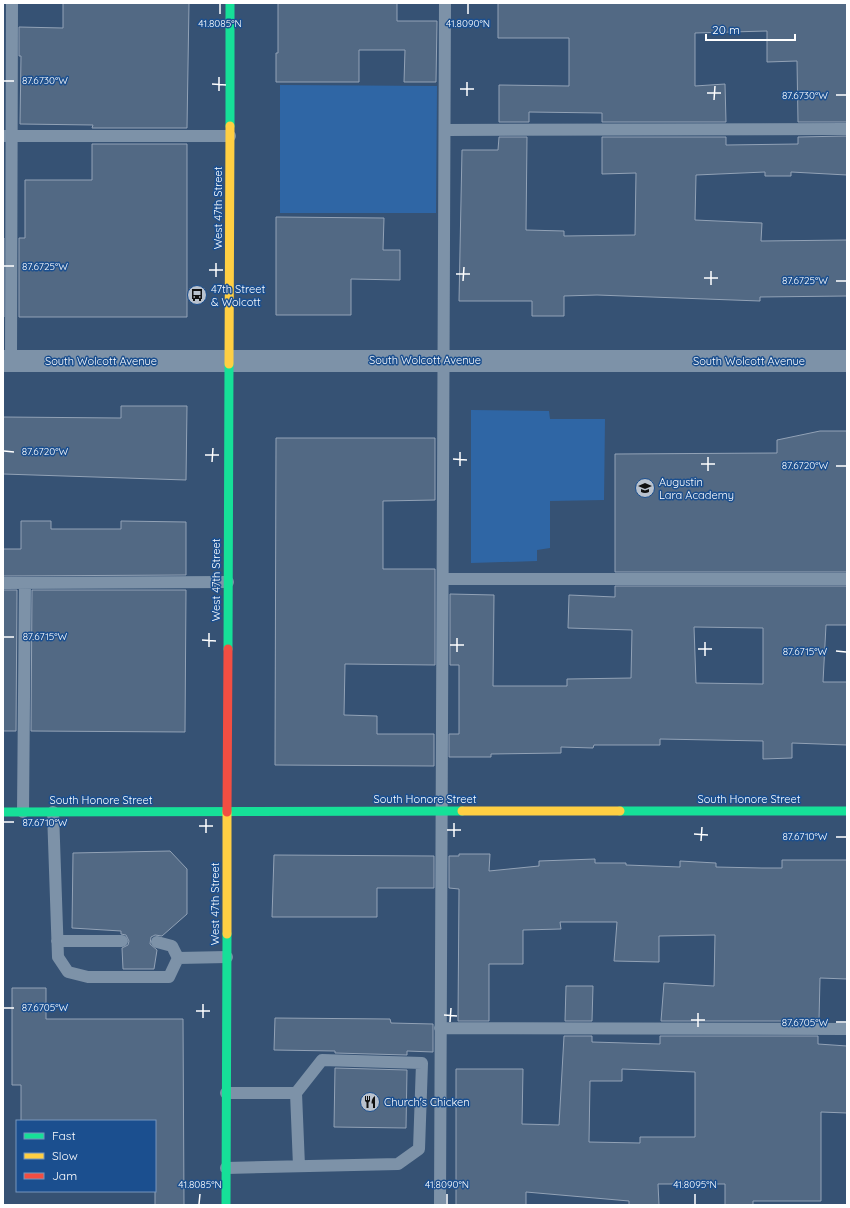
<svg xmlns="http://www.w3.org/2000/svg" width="850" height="1208" viewBox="0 0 850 1208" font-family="Quicksand,sans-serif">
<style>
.green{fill:#2f66a5}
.building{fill:#526984;stroke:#92a2b6;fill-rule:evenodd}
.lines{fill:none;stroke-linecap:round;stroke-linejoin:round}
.lane{stroke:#7d92a8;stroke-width:12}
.street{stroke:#7d92a8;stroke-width:22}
.fast{stroke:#16e098;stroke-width:9}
.slow{stroke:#ffcf43;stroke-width:9}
.jam{stroke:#f24e42;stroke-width:9}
.ticks{fill:none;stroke:#fff;stroke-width:1.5}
.labels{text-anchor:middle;stroke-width:3;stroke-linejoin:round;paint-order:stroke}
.street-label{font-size:11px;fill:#fff;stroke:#1b4f8f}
.poi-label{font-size:11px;fill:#fff;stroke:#1b4f8f;text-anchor:start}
.ticks-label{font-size:10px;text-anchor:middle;fill:#fff;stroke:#1b4f8f;stroke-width:3;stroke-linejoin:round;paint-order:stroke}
</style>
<rect width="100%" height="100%" fill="#365274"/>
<path class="green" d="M 280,85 L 437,86 L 436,213 L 280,213 Z
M 471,410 L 549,411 L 550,419 L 605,419 L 604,500 L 550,501 L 550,548 L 537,550 L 537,561 L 471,563 Z"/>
<path class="building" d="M 63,3 L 189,3 L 187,128 L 92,128 L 93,125 L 20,124 L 21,56 L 19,56 L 19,27 L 63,28 Z
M 278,3 L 397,3 L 397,21 L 437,21 L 436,82 L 404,82 L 405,50 L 359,50 L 359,82 L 276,82 L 276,53 L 278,53 Z
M 498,3 L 847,3 L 847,122 L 798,122 L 797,61 L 767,62 L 767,31 L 695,33 L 695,86 L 725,84 L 726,122 L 602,122 L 602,113 L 529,112 L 529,122 L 499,122 L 499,85 L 569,86 L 569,38 L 498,38 Z
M 847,136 L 847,175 L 791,172 L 791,176 L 765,176 L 765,172 L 696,175 L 695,220 L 762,223 L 761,241 L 847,240 L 847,296 L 760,297 L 760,301 L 597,295 L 564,296 L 564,316 L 532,316 L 532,301 L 459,301 L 462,150 L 498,150 L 499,137 L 527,137 L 526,230 L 564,231 L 564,236 L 635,235 L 636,173 L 602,174 L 602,137 L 726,137 L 726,145 L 798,144 L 798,137 Z
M 92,144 L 187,144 L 187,317 L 19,317 L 19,238 L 25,238 L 25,180 L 92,180 Z
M 276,217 L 384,218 L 383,250 L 400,250 L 400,280 L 351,279 L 351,315 L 276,315 Z
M 3,238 L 4,238 L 4,317 L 3,317 Z
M 121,406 L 187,406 L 186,480 L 3,474 L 3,417 L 121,418 Z
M 820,431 L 847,431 L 847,572 L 615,572 L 615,454 L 777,453 L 777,440 Z
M 276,438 L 435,438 L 435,500 L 383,501 L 383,569 L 435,569 L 435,665 L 345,664 L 344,715 L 377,716 L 377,734 L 434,734 L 434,766 L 275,765 Z
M 21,521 L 51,521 L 51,529 L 121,529 L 121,521 L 186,522 L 186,575 L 3,576 L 3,549 L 21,549 Z
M 615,586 L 847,586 L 847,625 L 826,625 L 823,682 L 847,682 L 847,745 L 792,743 L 792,758 L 763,759 L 763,741 L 660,739 L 660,745 L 594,745 L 593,748 L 561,747 L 561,753 L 491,754 L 491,757 L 449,757 L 449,734 L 459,734 L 459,665 L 450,665 L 450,594 L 494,595 L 493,686 L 567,686 L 567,679 L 631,678 L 632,630 L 568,628 L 569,595 L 615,597 ZM 694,627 L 763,628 L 763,684 L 696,683 Z
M 3,590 L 17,590 L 16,731 L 3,731 Z
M 32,590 L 186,590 L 185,732 L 31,731 Z
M 170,851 L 187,869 L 187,914 L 162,936 L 155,935 L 151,937 L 150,944 L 157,950 L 154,969 L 123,969 L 122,948 L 128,945 L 129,941 L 126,935 L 121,934 L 121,931 L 72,928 L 73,853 Z
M 459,854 L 490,854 L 489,871 L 539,866 L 539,861 L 595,859 L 595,863 L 626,863 L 626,865 L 680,867 L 680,861 L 716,863 L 716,867 L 762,868 L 782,868 L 782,860 L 847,860 L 847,979 L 820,978 L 819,1021 L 661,1021 L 664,983 L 714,986 L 715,935 L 659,936 L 659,962 L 614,961 L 617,922 L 560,922 L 561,929 L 523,930 L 523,964 L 489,964 L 489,1021 L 458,1021 L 459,889 L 449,888 L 449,856 L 459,856 Z
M 274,855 L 434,856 L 434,888 L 377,888 L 377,917 L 272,917 Z
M 566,986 L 593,986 L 592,1021 L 565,1021 Z
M 12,988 L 46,988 L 46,1019 L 183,1019 L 184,1205 L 155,1205 L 155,1121 L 21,1121 L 21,1085 L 12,1085 Z
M 275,1018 L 390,1019 L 391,1023 L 433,1024 L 433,1052 L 407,1051 L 407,1055 L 335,1053 L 335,1051 L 274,1050 Z
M 564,1036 L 592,1036 L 592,1042 L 660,1044 L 660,1036 L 818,1036 L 818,1044 L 847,1046 L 847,1113 L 821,1112 L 821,1201 L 753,1201 L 753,1205 L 725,1205 L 725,1184 L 658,1184 L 659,1205 L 629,1205 L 629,1201 L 526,1192 L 526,1205 L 456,1205 L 456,1069 L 523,1069 L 522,1124 L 559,1125 ZM 622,1069 L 695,1072 L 695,1137 L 640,1137 L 640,1143 L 589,1142 L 590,1081 L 622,1081 Z
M 335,1068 L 407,1070 L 406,1128 L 334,1127 Z"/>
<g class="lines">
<path class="lane" d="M 445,130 L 847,129
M 3,136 L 230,136
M 11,361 L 12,3
M 443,579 L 847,579
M 3,583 L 228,582
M 23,812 L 25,583
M 53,812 L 58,957 L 68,972 L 88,977 L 169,977 L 178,958 L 227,957
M 57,941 L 122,941
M 157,942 L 172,946 L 178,958
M 440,1028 L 847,1029
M 226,1093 L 296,1093
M 226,1168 L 398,1164 L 419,1149 L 422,1063 L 322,1060 L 296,1093 L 299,1166
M 440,1205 L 445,3"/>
<path class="street" d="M 3,361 L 847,361"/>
<path class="fast" d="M 230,126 L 230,3
M 228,649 L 229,364
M 620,811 L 847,811
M 3,812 L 462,811
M 226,1205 L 227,934"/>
<path class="slow" d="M 229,364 L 230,126
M 462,811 L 620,811
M 227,934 L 227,812"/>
<path class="jam" d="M 227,812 L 228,649"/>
</g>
<path class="ticks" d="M 220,14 L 220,4M 468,14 L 468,4M 4,81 L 14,81M 212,84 L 226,85M 460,89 L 474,89M 219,91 L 219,77M 707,93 L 721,93M 836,95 L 846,95M 467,96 L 467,82M 714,100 L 715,86M 4,266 L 14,266M 209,270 L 223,270M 456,274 L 470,274M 216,277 L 216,263M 704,278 L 718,278M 463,281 L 464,267M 836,281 L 846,281M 711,285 L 711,271M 4,451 L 14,452M 205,455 L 219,455M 453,459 L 467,460M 212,462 L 213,448M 701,464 L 715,464M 460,466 L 460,452M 836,466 L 846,466M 708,471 L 708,457M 4,637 L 14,637M 202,640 L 216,641M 450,645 L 464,645M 209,647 L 209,633M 698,649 L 712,649M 836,651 L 846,652M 457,652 L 457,638M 705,656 L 705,642M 4,822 L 14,822M 199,826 L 213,826M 447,830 L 461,830M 206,833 L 206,819M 694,834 L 708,835M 454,837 L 454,823M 836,837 L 846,837M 701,841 L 702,827M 4,1008 L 14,1008M 196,1011 L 210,1011M 444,1015 L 457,1016M 203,1018 L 203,1004M 691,1020 L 705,1020M 450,1022 L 451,1008M 836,1022 L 846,1022M 698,1027 L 698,1013M 199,1204 L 200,1194M 447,1204 L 447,1194M 695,1204 L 695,1194"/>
<defs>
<g id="bus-disc" transform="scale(1)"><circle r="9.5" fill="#b9c2ce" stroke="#1b4f8f"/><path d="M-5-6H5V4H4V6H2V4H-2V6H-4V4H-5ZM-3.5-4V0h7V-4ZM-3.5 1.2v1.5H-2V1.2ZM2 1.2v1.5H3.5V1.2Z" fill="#111"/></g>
<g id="school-disc" transform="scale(1)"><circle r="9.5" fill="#b9c2ce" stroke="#1b4f8f"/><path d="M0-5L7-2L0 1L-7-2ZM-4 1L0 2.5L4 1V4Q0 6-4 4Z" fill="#111"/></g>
<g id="restaurant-disc" transform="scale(1)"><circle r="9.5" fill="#b9c2ce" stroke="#1b4f8f"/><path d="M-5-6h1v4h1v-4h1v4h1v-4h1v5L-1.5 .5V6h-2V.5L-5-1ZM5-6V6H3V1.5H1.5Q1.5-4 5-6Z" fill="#111"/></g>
</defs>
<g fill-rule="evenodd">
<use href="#bus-disc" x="197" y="295"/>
<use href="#school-disc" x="645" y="488"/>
<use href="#restaurant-disc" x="370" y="1102"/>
</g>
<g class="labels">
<g class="street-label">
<text transform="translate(218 208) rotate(-90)" y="4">West 47th Street</text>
<text x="425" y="364">South Wolcott Avenue</text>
<text x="101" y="365">South Wolcott Avenue</text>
<text x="749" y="365">South Wolcott Avenue</text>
<text transform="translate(216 580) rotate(-90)" y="4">West 47th Street</text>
<text x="425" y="803">South Honore Street</text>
<text x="749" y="803">South Honore Street</text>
<text x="101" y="804">South Honore Street</text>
<text transform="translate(215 904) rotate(-90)" y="4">West 47th Street</text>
</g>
<g class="poi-label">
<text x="211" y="293">47th Street<tspan x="211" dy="13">&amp; Wolcott</tspan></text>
<text x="659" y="486">Augustin<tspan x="659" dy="13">Lara Academy</tspan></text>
<text x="384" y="1106">Church's Chicken</text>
</g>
</g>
<g class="ticks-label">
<text x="220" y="27">41.8085°N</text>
<text x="468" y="27">41.8090°N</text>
<text x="45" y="84">87.6730°W</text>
<text x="805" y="99">87.6730°W</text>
<text x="45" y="270">87.6725°W</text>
<text x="805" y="284">87.6725°W</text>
<text x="45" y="455">87.6720°W</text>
<text x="805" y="469">87.6720°W</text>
<text x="45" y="640">87.6715°W</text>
<text x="805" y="655">87.6715°W</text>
<text x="45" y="826">87.6710°W</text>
<text x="805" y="840">87.6710°W</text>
<text x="45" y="1011">87.6705°W</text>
<text x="805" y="1026">87.6705°W</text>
<text x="200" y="1188">41.8085°N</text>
<text x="447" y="1188">41.8090°N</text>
<text x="695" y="1188">41.8095°N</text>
</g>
<rect width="850" height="1208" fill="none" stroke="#ffffff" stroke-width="8"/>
<rect x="16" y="1120" width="140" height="72" fill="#1b4f8f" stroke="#7695bc"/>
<rect x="24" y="1133" width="20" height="6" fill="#16e098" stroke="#7695bc"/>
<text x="52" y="1140" font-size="12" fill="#ffffff">Fast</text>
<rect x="24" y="1153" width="20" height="6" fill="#ffcf43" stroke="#7695bc"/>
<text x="52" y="1160" font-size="12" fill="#ffffff">Slow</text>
<rect x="24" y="1173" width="20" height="6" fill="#f24e42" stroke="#7695bc"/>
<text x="52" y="1180" font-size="12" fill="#ffffff">Jam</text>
<path d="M706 34v6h89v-6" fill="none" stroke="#ffffff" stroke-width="2"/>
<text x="712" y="34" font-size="12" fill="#ffffff" stroke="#1b4f8f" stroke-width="3" paint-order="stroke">20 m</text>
</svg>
